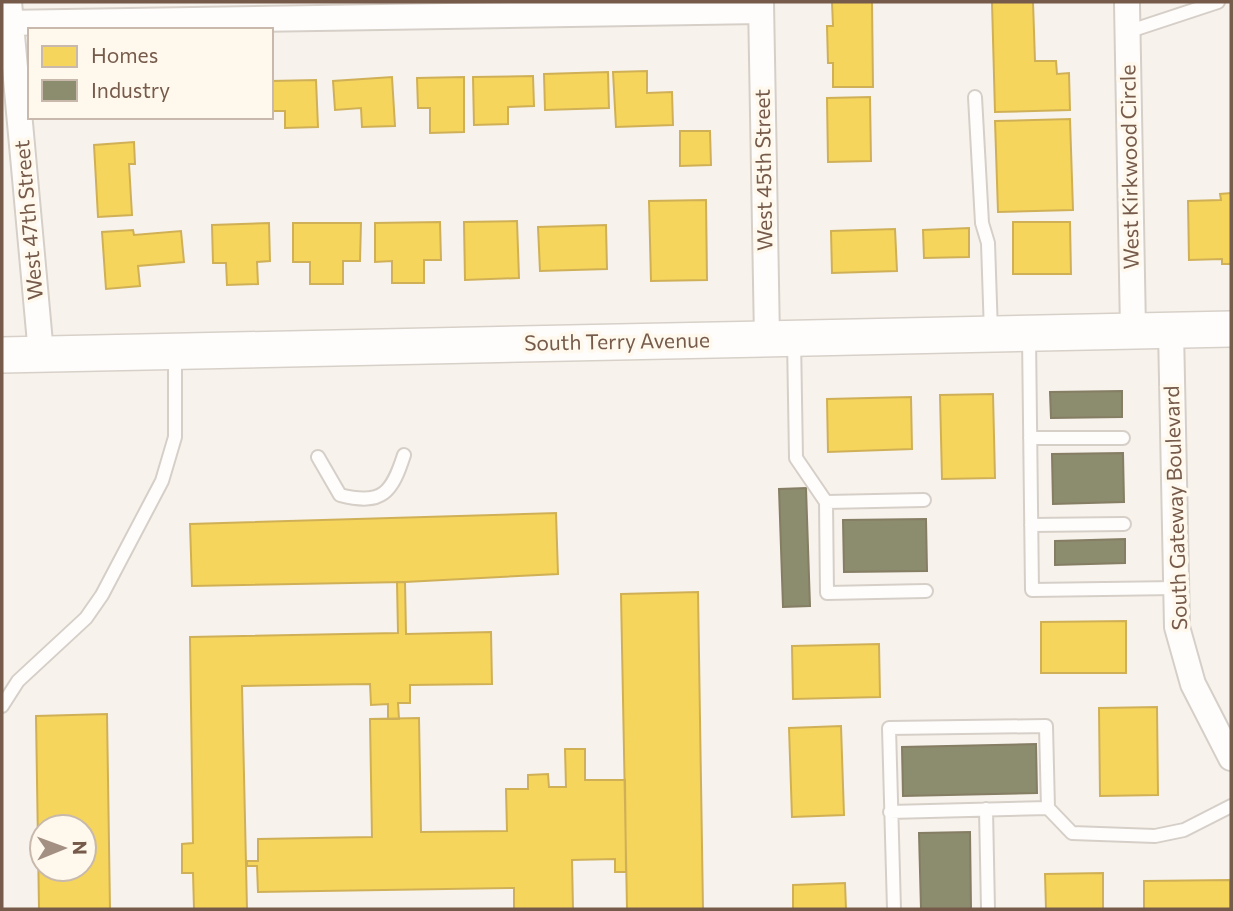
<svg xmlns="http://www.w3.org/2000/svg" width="1233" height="911" viewBox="0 0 1233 911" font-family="Commissioner,sans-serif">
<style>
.homes{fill:#f6d55c;stroke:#d0b057;stroke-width:2;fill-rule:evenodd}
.industry{fill:#8c8c6e;stroke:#857d64;stroke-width:2}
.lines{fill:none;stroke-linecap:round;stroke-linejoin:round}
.lane-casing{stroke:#d6cfc8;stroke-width:16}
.street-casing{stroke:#d6cfc8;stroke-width:28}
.secondary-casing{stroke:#d7d0c8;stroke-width:38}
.lane{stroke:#fefdfc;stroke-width:12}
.street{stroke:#fefdfc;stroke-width:24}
.secondary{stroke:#fefdfc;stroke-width:35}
.labels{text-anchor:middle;stroke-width:7;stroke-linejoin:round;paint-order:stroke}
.street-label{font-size:21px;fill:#765b4b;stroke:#fff8ed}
</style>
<rect width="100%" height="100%" fill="#f7f3ec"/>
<path class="homes" d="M 832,2 L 872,2 L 873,87 L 833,87 L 833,63 L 828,63 L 827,26 L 833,26 Z
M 992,2 L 1033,2 L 1035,61 L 1056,61 L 1057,74 L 1069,73 L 1070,110 L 995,112 Z
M 647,71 L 647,93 L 672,92 L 673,125 L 616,127 L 613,72 Z
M 608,72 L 609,108 L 545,110 L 544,74 Z
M 533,76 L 534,106 L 508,107 L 508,124 L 474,125 L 473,77 Z
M 392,77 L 395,126 L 362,127 L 361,108 L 335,110 L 333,81 Z
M 464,77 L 464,132 L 430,133 L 430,108 L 418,108 L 417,78 Z
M 316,80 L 318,127 L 285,128 L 285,111 L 272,111 L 271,81 Z
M 870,97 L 871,161 L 828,162 L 827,98 Z
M 1070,119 L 1073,210 L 998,212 L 995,121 Z
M 680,131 L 710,131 L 711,165 L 680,166 Z
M 134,142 L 135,164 L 129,164 L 132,215 L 98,217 L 94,145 Z
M 1231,193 L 1231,264 L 1222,264 L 1222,259 L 1189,260 L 1188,201 L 1221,200 L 1220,194 Z
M 706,200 L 707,280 L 651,281 L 649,201 Z
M 517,221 L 519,278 L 465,280 L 464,222 Z
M 440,222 L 441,260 L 424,260 L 424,283 L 392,283 L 392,261 L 375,262 L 375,223 Z
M 1013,222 L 1070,222 L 1071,274 L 1013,274 Z
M 269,223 L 270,261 L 257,262 L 258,284 L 227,285 L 226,263 L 213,263 L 212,225 Z
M 293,223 L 361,223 L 360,261 L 343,261 L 343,284 L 310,284 L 310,262 L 293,262 Z
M 606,225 L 607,269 L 540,271 L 538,227 Z
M 969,228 L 969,257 L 924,258 L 923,230 Z
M 895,229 L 897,271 L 832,273 L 831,231 Z
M 133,230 L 134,235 L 181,231 L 184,262 L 138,266 L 140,286 L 106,289 L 102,232 Z
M 993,394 L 995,478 L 942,479 L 940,395 Z
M 911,397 L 912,449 L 828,452 L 827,399 Z
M 556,513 L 558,574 L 405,582 L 192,586 L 190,524 Z
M 397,582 L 405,582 L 406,634 L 491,632 L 492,684 L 410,685 L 410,703 L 398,703 L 399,719 L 388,719 L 388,704 L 371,705 L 370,684 L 242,686 L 247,909 L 194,909 L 193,873 L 182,873 L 182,844 L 193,843 L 190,637 L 398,633 Z
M 698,592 L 703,909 L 627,909 L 621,594 Z
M 1126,621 L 1126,673 L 1041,673 L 1041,622 Z
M 879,644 L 880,697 L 793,699 L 792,646 Z
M 1157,707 L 1158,795 L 1100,796 L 1099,708 Z
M 107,714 L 110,909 L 39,909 L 36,716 ZM 42,827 L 84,827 L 84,869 L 42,869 Z
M 419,718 L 421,832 L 507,831 L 506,789 L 528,789 L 528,775 L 548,774 L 549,787 L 566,787 L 565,749 L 585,749 L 585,780 L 625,780 L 626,872 L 615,872 L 615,859 L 572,860 L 573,909 L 514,909 L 514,888 L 258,892 L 257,866 L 247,866 L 247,861 L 258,861 L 258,839 L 372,837 L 370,719 Z
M 841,726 L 844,815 L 792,817 L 789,728 Z
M 1103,873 L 1103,909 L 1046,909 L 1045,874 Z
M 1230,880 L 1230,909 L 1144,909 L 1144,881 Z
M 845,883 L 846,909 L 793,909 L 793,885 Z"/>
<path class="industry" d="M 1122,391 L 1122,417 L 1051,418 L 1050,392 Z
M 1123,453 L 1124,502 L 1053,504 L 1052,454 Z
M 806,488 L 810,606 L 783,607 L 779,489 Z
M 926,519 L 927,571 L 844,572 L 843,520 Z
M 1125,539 L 1125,563 L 1055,565 L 1055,541 Z
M 1036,744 L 1037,793 L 903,796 L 902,747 Z
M 970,832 L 971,909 L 921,909 L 919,833 Z"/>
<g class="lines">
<g class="lane-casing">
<path id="lane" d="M 1127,32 L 1218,2
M 975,97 L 982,223 L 988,243 L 991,333
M 1029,336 L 1032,590 L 1176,588
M 794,339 L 796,458 L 826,502 L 827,593 L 926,591
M 1030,438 L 1123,438
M 318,457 L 340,495 C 383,506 392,492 404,455
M 826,502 L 924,500
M 1031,525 L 1124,524
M 2,706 L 18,681 L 86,618 L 102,595 L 162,481 L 175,437 L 175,352
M 986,809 L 988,909
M 890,812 L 1048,808 L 1072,833 L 1155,836 L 1184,830 L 1231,806
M 894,909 L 889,728 L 1046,726 L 1048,808"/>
</g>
<g class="street-casing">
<path id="street" d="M 9,2 L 41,354
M 761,2 L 767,339
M 1127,4 L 1133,330
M 2,23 L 761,11
M 1171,330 L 1177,627 L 1193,684 L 1231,758"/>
</g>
<g class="secondary-casing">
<path id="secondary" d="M 2,355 L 1231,329"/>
</g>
<use href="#lane" class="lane"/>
<use href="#street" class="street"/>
<use href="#secondary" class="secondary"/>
</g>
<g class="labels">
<g class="street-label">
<text transform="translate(1130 167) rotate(-91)" y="7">West Kirkwood Circle</text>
<text transform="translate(764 170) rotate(-91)" y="7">West 45th Street</text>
<text transform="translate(29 220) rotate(-95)" y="7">West 47th Street</text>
<text transform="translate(617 342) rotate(-1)" y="7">South Terry Avenue</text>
<text transform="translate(1176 508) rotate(-92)" y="7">South Gateway Boulevard</text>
</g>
</g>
<rect width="1233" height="911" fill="none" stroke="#765b4b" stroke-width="7"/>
<rect x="28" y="28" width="245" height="91" fill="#fff8ed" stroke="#c8b9ac" stroke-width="2"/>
<rect x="42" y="46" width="35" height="21" fill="#f6d55c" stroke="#c8b9ac" stroke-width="2"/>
<text x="91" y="63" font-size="21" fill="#765b4b">Homes</text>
<rect x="42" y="80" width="35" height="21" fill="#8c8c6e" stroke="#c8b9ac" stroke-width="2"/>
<text x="91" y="98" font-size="21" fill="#765b4b">Industry</text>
<g transform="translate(63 848) rotate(89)"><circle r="33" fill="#fff8ed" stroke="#c8b9ac" stroke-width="2"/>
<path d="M0-5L12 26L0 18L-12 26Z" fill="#a39083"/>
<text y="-10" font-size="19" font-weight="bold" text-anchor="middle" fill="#765b4b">N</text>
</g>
</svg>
